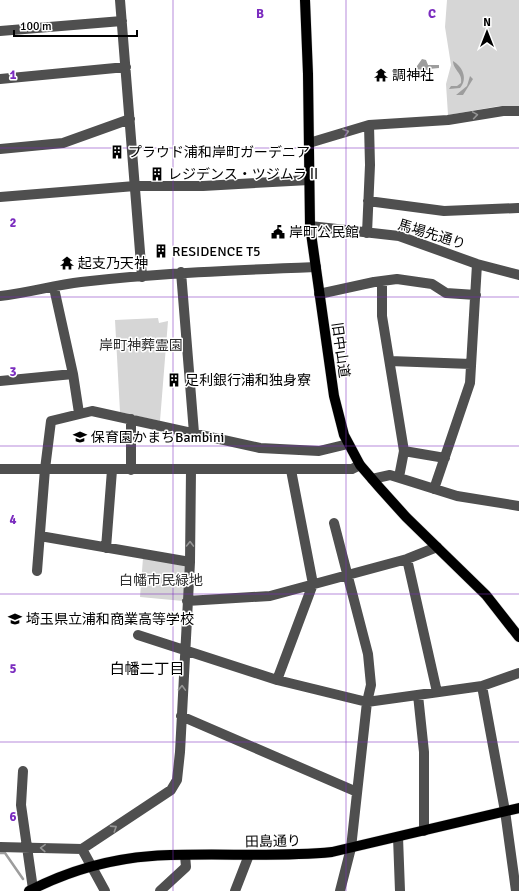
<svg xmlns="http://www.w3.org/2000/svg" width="519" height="891" viewBox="0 0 519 891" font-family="Signika,'Noto Sans JP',sans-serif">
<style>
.green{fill:#d6d6d6}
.water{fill:#9d9d9d}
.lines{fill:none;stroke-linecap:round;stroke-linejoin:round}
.stream{stroke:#9d9d9d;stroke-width:2.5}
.major-casing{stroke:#dbdbdb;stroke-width:11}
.minor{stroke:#4f4f4f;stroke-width:10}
.major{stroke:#000;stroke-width:10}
.oneway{stroke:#959595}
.grid{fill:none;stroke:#7b2cbf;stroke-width:1;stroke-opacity:0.55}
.labels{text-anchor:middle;stroke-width:3;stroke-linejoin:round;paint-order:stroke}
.poi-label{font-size:14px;fill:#000;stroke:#fff;text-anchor:start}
.street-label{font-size:14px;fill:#000;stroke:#fff}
.park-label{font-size:14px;fill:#2d2d2d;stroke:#fff}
.neighbourhood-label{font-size:15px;fill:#000;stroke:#fff}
.grid-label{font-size:13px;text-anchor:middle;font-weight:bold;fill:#7b2cbf;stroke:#fff;stroke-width:3;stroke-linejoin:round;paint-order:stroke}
</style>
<rect width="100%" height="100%" fill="#fff"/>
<path class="green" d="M 447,0 L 519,0 L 519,107 L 499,106 L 448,115 L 446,84 L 451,65 L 445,27 Z
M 158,318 L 159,323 L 168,321 L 160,421 L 120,412 L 115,320 Z
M 143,558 L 186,565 L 183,601 L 140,597 Z"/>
<path class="water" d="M 422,59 L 426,60 L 428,65 L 439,65 L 439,68 L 429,69 L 422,74 L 418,74 L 417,66 Z
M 453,61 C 463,67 468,79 460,88 L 449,89 L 451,86 L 457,86 L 461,83 C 463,73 453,70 453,61 Z
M 470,76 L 473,79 L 463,95 L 456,95 L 467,86 Z"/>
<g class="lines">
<path class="stream" d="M 0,853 L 5,853 L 23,879"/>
<g class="major-casing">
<path id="major" d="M 305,0 L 308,74 L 310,226 L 334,396 L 344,435 L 360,465 L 379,487 L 406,517 L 486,595 L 519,637
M 29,891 C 66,872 110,859 152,856 C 212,852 272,858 332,852 L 519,808"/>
</g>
<path class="minor" d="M 120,0 L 142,277
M 0,31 L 122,21
M 0,79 L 126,67
M 309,143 L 369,125 L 448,120 L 503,111 L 519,111
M 0,149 L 63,143 L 130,119
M 0,197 L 135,186 L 203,186 L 309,180
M 368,201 L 444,211 L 518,208
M 310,226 L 399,236 L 477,264 L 519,275
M 367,233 L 370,165 L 369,125
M 181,272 L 194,433
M 382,281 L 382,316 L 404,451 L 445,458
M 54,288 L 73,374 L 79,413
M 319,294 L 374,282 L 397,279 L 432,284 L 446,293 L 476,295
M 0,296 C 28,293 54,285 81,282 C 159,273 237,270 316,267
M 390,361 L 471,364
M 0,381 L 73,374
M 0,469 L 352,469 L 360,465
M 131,470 L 131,419
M 399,477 L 404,451
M 372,479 L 390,475 L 457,496 L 519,506
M 434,489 L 470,383 L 477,264
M 334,523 L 368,654 L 371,685 L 367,702 L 351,848 L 340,891
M 40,536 L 190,562
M 106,548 L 112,470
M 407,559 L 437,692
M 37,571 L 45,469 L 51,421 L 92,411 L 260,448 L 319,451 L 348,444
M 187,601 L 270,596 L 407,559 L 437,547
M 138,635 L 277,680 L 367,702 L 482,686 L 519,673
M 277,680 L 313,584 L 291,470
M 482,686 L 505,811 L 516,891
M 418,695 L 424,752 L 424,831
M 181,716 L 357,792
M 23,771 L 21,805 L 33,889
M 398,837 L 400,891
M 0,847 L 82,849 L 171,790 L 177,780 L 180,752 L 190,562 L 191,470
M 82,849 L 105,891
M 160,891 L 186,867 L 185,855
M 235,891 L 249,855"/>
<use href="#major" class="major"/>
</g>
<defs><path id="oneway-chevron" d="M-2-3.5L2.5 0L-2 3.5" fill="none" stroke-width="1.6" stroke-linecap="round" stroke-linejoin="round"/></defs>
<g class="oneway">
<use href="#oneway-chevron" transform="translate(475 115) rotate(-9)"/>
<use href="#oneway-chevron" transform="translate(346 132) rotate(-16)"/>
<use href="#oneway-chevron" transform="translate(190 544) rotate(-89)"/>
<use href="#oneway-chevron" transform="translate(182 688) rotate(-88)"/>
<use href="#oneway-chevron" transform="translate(114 828) rotate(-33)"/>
<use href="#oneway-chevron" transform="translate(43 848) rotate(-178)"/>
</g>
<path class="grid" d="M 173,0 L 173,891M 346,0 L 346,891M 0,148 L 519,148M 0,297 L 519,297M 0,446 L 519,446M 0,594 L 519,594M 0,742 L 519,742"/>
<defs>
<g id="temple-bare" transform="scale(1.08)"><path d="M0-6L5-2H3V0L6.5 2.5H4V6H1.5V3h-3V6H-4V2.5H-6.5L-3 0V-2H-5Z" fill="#000" stroke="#fff" stroke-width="2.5" paint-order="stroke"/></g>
<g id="building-bare" transform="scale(1.08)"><path d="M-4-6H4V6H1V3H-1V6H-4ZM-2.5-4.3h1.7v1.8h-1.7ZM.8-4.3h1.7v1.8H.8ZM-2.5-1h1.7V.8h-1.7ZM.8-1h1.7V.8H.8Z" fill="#000" stroke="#fff" stroke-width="2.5" paint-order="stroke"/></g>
<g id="civic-bare" transform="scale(1.08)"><path d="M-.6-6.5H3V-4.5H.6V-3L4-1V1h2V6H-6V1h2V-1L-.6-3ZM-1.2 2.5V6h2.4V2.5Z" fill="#000" stroke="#fff" stroke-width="2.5" paint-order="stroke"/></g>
<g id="school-bare" transform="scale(1.08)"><path d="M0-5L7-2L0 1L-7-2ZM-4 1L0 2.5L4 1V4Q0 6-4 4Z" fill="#000" stroke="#fff" stroke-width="2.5" paint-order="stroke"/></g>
</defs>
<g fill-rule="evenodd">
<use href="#temple-bare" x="381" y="75"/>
<use href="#building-bare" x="117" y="152"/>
<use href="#building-bare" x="157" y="174"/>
<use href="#civic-bare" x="278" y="232"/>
<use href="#building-bare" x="161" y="251"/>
<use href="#temple-bare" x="67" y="263"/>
<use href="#building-bare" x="174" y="380"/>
<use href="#school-bare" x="80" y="437"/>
<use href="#school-bare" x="15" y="619"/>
</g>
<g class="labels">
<g class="poi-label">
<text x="392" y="80">調神社</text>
<text x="128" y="157">プラウド浦和岸町ガーデニア</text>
<text x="168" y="179">レジデンス・ツジムラⅡ</text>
<text x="289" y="237">岸町公民館</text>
<text x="172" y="256">RESIDENCE T5</text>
<text x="78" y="268">起支乃天神</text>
<text x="185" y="385">足利銀行浦和独身寮</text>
<text x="91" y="442">保育園かまちBambini</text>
<text x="26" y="624">埼玉県立浦和商業高等学校</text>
</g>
<g class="street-label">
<text transform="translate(432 234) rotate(17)" y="5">馬場先通り</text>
<text transform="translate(341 350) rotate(82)" y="5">旧中山道</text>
<text transform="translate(273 841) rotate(-1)" y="5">田島通り</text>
</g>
<g class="park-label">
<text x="141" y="350">岸町神葬霊園</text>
<text x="161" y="585">白幡市民緑地</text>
</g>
<g class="neighbourhood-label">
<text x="147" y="674">白幡二丁目</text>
</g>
</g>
<g class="grid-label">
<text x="260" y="18">B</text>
<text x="432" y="18">C</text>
<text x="13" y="79">1</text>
<text x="13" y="227">2</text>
<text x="13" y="376">3</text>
<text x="13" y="524">4</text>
<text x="13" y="673">5</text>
<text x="13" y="821">6</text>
</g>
<g transform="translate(487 32)" stroke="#ffffff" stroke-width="3" paint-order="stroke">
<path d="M0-3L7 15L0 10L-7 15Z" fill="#000000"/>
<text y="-6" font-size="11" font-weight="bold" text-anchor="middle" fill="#000000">N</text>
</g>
<path d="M14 30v6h123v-6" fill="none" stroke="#000000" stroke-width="2"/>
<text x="20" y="30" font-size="12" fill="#000000" stroke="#ffffff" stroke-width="3" paint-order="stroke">100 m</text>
</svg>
